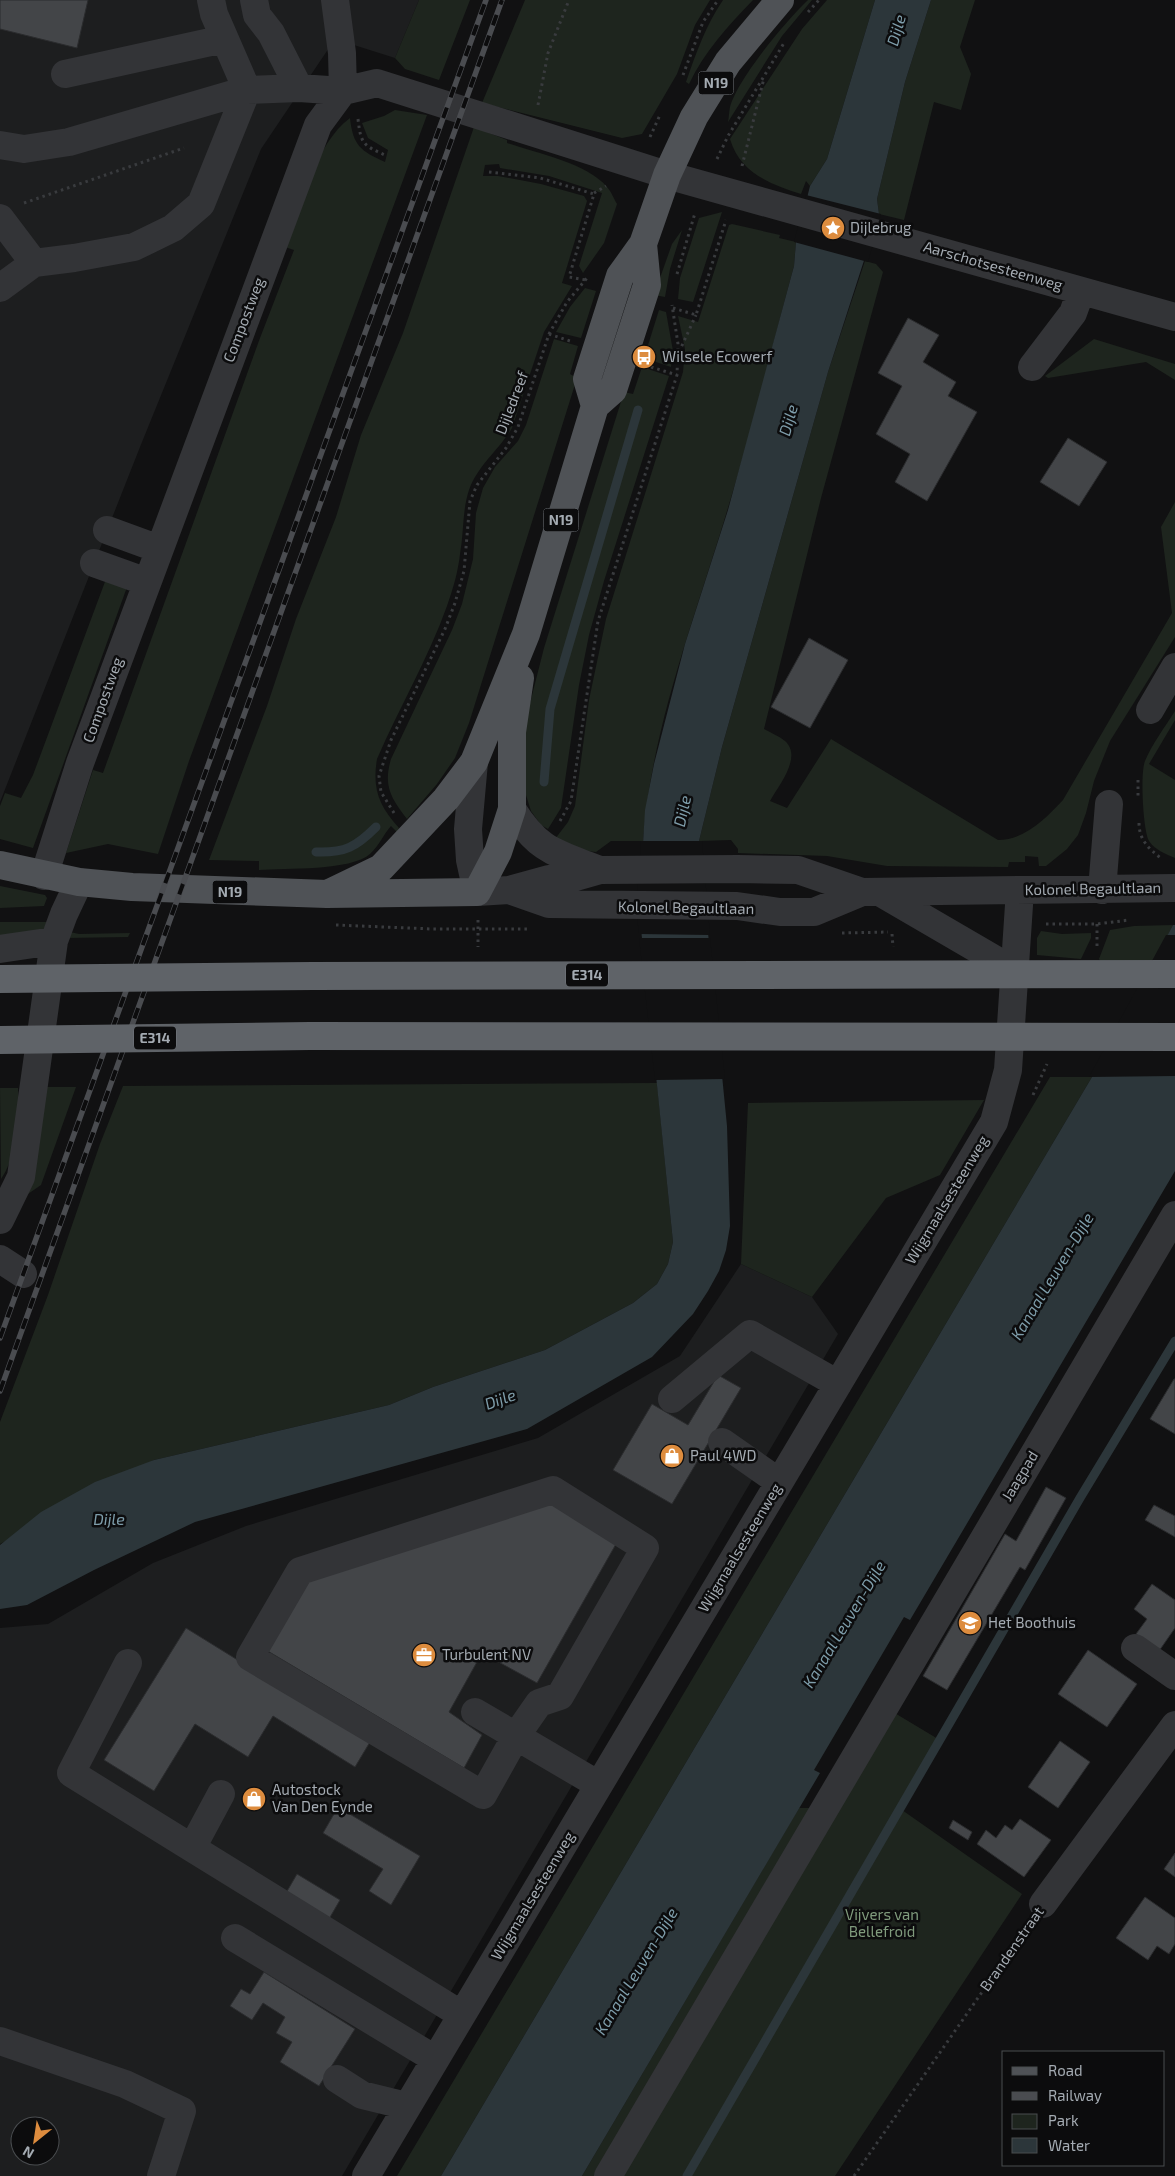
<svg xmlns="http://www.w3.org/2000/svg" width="1175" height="2176" viewBox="0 0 1175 2176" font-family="'Exo 2',sans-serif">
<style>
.built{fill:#1d1e1f;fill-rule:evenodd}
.green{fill:#1e251e}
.water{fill:#2c363a}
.pier{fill:#111112}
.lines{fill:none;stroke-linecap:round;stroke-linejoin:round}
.stream{stroke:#2c363a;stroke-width:9}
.building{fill:#434548;stroke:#2b2c2e}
.path{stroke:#393b3e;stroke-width:3;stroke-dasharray:2.5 4;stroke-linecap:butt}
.minor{stroke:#333437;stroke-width:28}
.major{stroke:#4f5256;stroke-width:28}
.rail-casing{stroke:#4a4c50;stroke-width:5.5}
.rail{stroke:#0c0c0d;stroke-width:4;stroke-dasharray:11;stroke-linecap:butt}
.highway-bridge{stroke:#5f6368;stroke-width:28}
.labels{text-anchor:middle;stroke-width:5;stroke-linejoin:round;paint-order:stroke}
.shield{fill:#0c0c0d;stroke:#767b80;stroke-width:1}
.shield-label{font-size:14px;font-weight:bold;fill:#a4abb2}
.poi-label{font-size:15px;fill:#a4abb2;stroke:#0c0c0d;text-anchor:start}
.street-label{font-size:15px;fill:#a4abb2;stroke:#0c0c0d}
.park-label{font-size:15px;fill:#809b7d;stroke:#0c0c0d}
.water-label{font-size:16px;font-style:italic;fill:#7e9daa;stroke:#0c0c0d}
</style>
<rect width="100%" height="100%" fill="#111112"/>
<path class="built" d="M 0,0 L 419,0 L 395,58 L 335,39 L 261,149 L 140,447 L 0,802 Z
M 741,1264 L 812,1297 L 838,1334 L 342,2176 L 0,2176 L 0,1628 L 48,1624 L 153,1563 L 246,1526 L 538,1438 L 680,1356 ZM 20,2126 L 50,2126 L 50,2156 L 20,2156 Z"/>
<path class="green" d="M 419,0 L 470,0 L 439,80 L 405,69 L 395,58 Z
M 525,0 L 710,0 L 695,25 L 677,74 L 642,134 L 622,138 L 482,103 Z
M 723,0 L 753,0 C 728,26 704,52 689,84 L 686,82 C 696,53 706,25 723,0 Z
M 808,0 L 812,0 L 782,36 L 728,122 C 729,117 729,112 730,107 C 738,78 786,21 808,0 Z
M 827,0 L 875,0 L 827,159 L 810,186 L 806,181 L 801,194 C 770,184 740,173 730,139 L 802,29 Z
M 931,0 L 975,0 L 960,47 L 971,74 L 961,110 L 934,102 L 904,220 L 879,214 L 877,199 L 905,82 Z
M 395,110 L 427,115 L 189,761 L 158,854 L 108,844 L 66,853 L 93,770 L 103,773 L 260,338 L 294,250 L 285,247 C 300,207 315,144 350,118 C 353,146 361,151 385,162 L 388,150 L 368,138 L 362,123 L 384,116 Z
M 474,127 L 507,140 L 507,143 C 536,153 587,163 607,187 C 611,191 614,199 617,204 L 604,243 L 583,273 L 579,266 L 602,193 L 549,176 L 500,168 L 499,164 L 485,165 L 483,176 L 498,176 L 541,184 L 584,196 L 587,201 L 562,283 L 572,286 L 544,332 L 512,428 C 499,450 478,465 469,490 C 462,511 464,533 460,554 C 458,572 453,589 447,606 C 428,659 399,708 377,759 C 372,789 379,806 399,828 L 397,832 L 391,826 C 383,835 379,846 370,854 C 351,871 285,868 259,870 L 259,861 L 209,860 L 267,706 L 296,619 L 336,517 L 361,435 L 403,333 Z
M 722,212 L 693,302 L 678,299 L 680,278 L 699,218 Z
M 732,224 L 780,235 L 779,238 L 796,242 L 794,266 C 772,347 752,430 727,511 C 695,618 651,729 643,841 L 611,841 L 596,852 L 586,851 L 555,839 L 568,822 L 575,806 L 589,700 L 606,619 L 683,372 L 685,349 L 678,316 L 698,322 L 729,225 Z
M 682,230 L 670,269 L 665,297 L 654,295 L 672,244 Z
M 865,261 L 876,264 L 883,272 L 821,498 L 764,729 C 771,733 779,736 785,741 C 803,757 778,786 770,801 L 787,808 L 831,739 L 998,840 C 1025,840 1046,818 1063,800 L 1172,613 L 1161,527 L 1175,502 L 1175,637 L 1110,741 L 1094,781 L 1086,813 L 1078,835 L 1067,849 L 1051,862 L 1046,866 L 1039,866 L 1038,857 L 1025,856 L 1025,862 L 1009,862 L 1008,867 L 887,866 L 827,856 L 738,853 L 738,849 L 731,840 L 699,841 L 722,747 L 828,372 Z
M 585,288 L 596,291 L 581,338 L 556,332 L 570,307 Z
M 659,310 L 666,312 L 673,351 L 671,367 L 644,358 Z
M 554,339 L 578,346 L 570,374 L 577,378 L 469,723 L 455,758 L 437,784 L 407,819 C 391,798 383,786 391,759 L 452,630 L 462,604 L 473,559 L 476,513 L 483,488 L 495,467 L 518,441 L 526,425 Z
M 1094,339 L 1175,364 L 1175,380 L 1146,362 L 1048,378 L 1045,376 Z
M 642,367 L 669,376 L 604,581 L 589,635 L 579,685 L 561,808 L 548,829 L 541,825 L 531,811 L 525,792 L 526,719 L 544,648 L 624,392 L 633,394 Z
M 106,579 L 127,587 L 33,848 L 0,839 L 0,806 L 5,793 L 21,798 L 33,775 Z
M 1175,711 L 1175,720 L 1149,764 L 1175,780 L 1175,858 C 1166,854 1155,850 1149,841 C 1143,830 1140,773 1145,761 C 1152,744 1165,727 1175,711 Z
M 0,886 L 45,895 L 47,898 L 44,906 L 0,908 Z
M 0,922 L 48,922 L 43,930 L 0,938 Z
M 1173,925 L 1154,963 L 1101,962 L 1099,959 L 1110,930 L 1134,926 Z
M 1041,931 L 1062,934 L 1091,933 L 1091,938 L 1081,959 L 1037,955 L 1037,938 Z
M 70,932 L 79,934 L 130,933 L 128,937 L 65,938 Z
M 1050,1077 L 1092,1077 L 441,2176 L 397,2176 Z
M 657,1083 L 673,1242 L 668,1264 L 657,1284 L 633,1303 L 545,1350 L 433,1387 L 389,1405 L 154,1460 L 0,1544 L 0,1422 L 48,1295 L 100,1144 L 123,1086 Z
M 47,1087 L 76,1087 L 41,1185 L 25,1196 Z
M 0,1088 L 18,1088 C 19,1114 17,1157 1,1179 Z
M 984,1100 L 940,1175 L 886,1198 L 812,1297 L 741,1264 L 748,1103 Z
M 893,1712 L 943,1742 L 902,1810 L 1022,1894 L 835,2176 L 582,2176 L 799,1808 L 833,1808 Z"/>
<path class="water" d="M 875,0 L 931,0 L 905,82 L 877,199 L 879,214 L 828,372 L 722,747 L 699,841 L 727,1126 L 730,1226 L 726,1250 L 719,1271 L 708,1291 L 693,1314 L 652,1357 L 527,1429 L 195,1522 L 94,1570 L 27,1605 L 0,1609 L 0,1545 L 41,1512 L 95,1482 L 154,1460 L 389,1405 L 433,1387 L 545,1350 L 633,1303 L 657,1284 L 668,1264 L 673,1242 L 639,909 L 645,810 L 654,764 L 685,644 L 728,510 L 794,266 L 796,242 L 810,186 L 827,159 Z
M 1173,925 L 1175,925 L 1175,1171 L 910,1620 L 904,1617 L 814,1770 L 820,1773 L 582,2176 L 441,2176 L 1092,1077 Z"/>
<path class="pier" d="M 806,195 L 881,214 L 868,262 L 794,242 Z
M 641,841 L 702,841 L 710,935 L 639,934 L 636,909 Z
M 1166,935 L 1175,935 L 1175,1076 L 1089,1077 Z
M 639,938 L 710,938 L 725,1079 L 655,1080 Z"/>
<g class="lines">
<path class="stream" d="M 544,782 L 550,709 L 638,410
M 316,852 C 345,853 356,847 376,827
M 687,2176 L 1080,1498 L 1175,1341"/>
</g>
<path class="building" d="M 0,0 L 88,0 L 77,48 L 0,29 Z
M 908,318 L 939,335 L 923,362 L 956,382 L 948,396 L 977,412 L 927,501 L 895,482 L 910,454 L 876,434 L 902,386 L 878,373 Z
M 1068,438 L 1107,462 L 1079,506 L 1040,482 Z
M 809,638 L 848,660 L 810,728 L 771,707 Z
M 718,1375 L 741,1388 L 672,1504 L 613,1470 L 652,1404 L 688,1425 Z
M 1174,1379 L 1175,1379 L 1175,1434 L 1150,1419 Z
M 1046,1487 L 1066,1498 L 1025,1570 L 1020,1567 L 947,1690 L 923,1676 L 1005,1534 L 1016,1541 Z
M 555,1497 L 620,1537 L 537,1683 L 482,1653 L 449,1712 L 482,1735 L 464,1768 L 266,1650 L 307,1577 Z
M 1154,1505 L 1175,1516 L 1175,1537 L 1145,1520 Z
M 1152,1584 L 1175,1600 L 1175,1628 L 1159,1651 L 1136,1634 L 1147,1619 L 1134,1609 Z
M 186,1628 L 370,1742 L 355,1767 L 273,1716 L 248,1757 L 195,1724 L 154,1791 L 104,1760 Z
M 1088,1650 L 1137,1684 L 1107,1727 L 1058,1694 Z
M 1060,1741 L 1090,1762 L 1058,1808 L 1028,1787 Z
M 338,1807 L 420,1856 L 391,1905 L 369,1891 L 383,1869 L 323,1833 Z
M 1020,1819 L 1051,1840 L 1024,1877 L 977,1844 L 986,1830 L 996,1838 L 1005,1825 L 1012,1830 Z
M 953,1820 L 972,1832 L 968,1840 L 949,1828 Z
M 1175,1853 L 1175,1877 L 1164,1869 Z
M 297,1874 L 340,1900 L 329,1919 L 286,1893 Z
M 1145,1897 L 1175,1918 L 1175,1944 L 1169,1954 L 1157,1946 L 1148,1960 L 1116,1938 Z
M 264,1972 L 355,2029 L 319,2086 L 280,2062 L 292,2042 L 276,2033 L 285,2017 L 263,2003 L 252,2020 L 230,2006 L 241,1989 L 250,1994 Z"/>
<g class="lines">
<path class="path" d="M 808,12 L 819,0
M 683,75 L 703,22 L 718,0
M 538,105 L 548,53 L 569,0
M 358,119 C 361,145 363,145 387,156
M 650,137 L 660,115
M 717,159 L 728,136 L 784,43
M 742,166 L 764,78
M 489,172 L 540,178 L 594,194 L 569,277 L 586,280
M 594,193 L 606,186
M 24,203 L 184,148
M 677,274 L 695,213
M 673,308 L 696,315 L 726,220
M 549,334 L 570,341
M 679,352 L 696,315
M 651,367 L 677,375
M 1138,780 L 1138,796
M 394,813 L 381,792 L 379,776 L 391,740 L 445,629 L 455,603 L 464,571 L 470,501 L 477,485 L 506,448 L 518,427 L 549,334 L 567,302 L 587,278
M 560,821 L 571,801 L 598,621 L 677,375 L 678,344 L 672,305
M 1139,823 C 1139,840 1149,849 1162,859
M 478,920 L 478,947
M 1046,924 L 1097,924 L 1129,920
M 1097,924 L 1097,946
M 336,925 L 432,929 L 530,929
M 842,933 L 888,932
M 892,934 L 893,947
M 1033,1095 L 1047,1064
M 854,2176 L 1028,1926"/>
<path class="minor" d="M 254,0 L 257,15 L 271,33 L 299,88 L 343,91 L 342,53 L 335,0
M 65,74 L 224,39
M 0,145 L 24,149 L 69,142 L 247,90 L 299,88
M 0,218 L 34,263 L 74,258 L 134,247 L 173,228 L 201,204 L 247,90 L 214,14 L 211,0
M 0,288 L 34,263
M 1032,367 L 1073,313 L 1081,291
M 107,530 L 159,549
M 94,563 L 147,582
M 1150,710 L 1175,667
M 474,762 L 468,829 L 470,860 L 477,892 L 509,890 L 549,879 L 572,878 L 600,870 L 738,869 L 798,870 L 862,892 L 1175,888
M 512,809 C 539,852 556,853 600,870
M 44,876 L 80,763 L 318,125 L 343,91 L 377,83 L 667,175 L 1175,317
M 509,890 L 549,904 L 737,906 L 780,912 L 814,912 L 862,892
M 1102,890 L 1109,804
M 881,893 L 996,960 L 1015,982
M 0,949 L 54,941
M 0,1220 L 21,1177 L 54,941 L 64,914 L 79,882
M 0,1259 L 23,1274
M 672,1399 L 750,1334 L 838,1384
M 722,1442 L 779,1482
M 553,1490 L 645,1548 L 560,1696 L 539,1703 L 516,1736 L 483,1795 L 250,1657 L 300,1571 Z
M 1135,1648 L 1175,1676
M 128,1663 L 71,1773 L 192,1848
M 475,1712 L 599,1785
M 221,1794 L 192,1848 L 462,2015
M 1043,1904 L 1175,1725
M 235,1938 L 435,2059
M 0,2041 L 125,2084 L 182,2111 L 161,2176
M 337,2079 L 362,2095 L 407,2106
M 366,2176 L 994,1122 L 1008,1070 L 1020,890
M 608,2176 L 1175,1215"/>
<path class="major" d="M 595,406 L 587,379 L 620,276 L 643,244 L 667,175 L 694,117 L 728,62 L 780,0
M 0,865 L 79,882 L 132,887 L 327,894 L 477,892 L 498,852 L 512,809 L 512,732 L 520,678
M 327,894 L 381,868 L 446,799 L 474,762 L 526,634 L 595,406 L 613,390 L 647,285 L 643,244"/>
<g class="rail-casing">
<path id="rail" d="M 0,1338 L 486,0
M 0,1391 L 502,0"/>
</g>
<use href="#rail" class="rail"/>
<path class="highway-bridge" d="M 0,979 L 313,976 L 1175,974
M 0,1040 L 310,1036 L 1175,1037"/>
</g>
<defs>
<g id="sight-disc" transform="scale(1.25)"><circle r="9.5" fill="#dd8c3e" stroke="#0c0c0d"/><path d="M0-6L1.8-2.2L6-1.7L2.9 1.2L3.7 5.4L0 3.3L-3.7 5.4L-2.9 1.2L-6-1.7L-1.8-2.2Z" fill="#fff"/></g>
<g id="bus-disc" transform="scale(1.25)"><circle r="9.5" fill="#dd8c3e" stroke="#0c0c0d"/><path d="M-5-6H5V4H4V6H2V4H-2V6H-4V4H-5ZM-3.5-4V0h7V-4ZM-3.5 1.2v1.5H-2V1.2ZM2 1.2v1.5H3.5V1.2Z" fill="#fff"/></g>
<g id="shop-disc" transform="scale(1.25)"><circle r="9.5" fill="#dd8c3e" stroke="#0c0c0d"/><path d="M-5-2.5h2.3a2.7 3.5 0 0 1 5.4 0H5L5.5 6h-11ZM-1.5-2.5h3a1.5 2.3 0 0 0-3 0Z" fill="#fff"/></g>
<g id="university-disc" transform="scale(1.25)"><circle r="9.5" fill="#dd8c3e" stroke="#0c0c0d"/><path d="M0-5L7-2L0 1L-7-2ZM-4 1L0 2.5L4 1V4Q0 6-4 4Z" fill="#fff"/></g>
<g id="office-disc" transform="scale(1.25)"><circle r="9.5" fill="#dd8c3e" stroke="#0c0c0d"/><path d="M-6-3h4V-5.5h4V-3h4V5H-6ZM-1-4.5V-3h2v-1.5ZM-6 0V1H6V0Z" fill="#fff"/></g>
</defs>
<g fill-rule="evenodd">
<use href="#sight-disc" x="833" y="228"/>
<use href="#bus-disc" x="644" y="357"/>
<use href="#shop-disc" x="672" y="1456"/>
<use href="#university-disc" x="970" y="1623"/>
<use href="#office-disc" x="424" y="1655"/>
<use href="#shop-disc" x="254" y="1799"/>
</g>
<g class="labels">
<g class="shield">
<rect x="698.5" y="71.5" width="35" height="23" rx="4"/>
<rect x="543.5" y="508.5" width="35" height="23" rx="4"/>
<rect x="212.5" y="880.5" width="35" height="23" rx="4"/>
<rect x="566" y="963.5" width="42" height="23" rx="4"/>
<rect x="134" y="1026.5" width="42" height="23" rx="4"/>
</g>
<g class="shield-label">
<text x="716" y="88">N19</text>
<text x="561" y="525">N19</text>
<text x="230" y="897">N19</text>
<text x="587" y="980">E314</text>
<text x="155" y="1043">E314</text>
</g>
<g class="poi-label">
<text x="850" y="233">Dijlebrug</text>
<text x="662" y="362">Wilsele Ecowerf</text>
<text x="690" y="1461">Paul 4WD</text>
<text x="988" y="1628">Het Boothuis</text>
<text x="442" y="1660">Turbulent NV</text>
<text x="272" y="1795">Autostock<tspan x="272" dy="17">Van Den Eynde</tspan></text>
</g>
<g class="street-label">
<text transform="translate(993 266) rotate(16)" y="5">Aarschotsesteenweg</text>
<text transform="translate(244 320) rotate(-69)" y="5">Compostweg</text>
<text transform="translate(512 403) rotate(-69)" y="5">Dijledreef</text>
<text transform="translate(103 700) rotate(-70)" y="5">Compostweg</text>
<text transform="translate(1093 889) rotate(-1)" y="5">Kolonel Begaultlaan</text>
<text transform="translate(686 908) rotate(1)" y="5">Kolonel Begaultlaan</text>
<text transform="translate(947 1200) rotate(-59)" y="5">Wijgmaalsesteenweg</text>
<text transform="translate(1020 1476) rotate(-59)" y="5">Jaagpad</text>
<text transform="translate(740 1548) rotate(-59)" y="5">Wijgmaalsesteenweg</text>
<text transform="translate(533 1896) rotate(-59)" y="5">Wijgmaalsesteenweg</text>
<text transform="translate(1012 1949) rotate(-55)" y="5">Brandenstraat</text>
</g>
<g class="park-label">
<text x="882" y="1920">Vijvers van<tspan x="882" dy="17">Bellefroid</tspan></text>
</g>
<g class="water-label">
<text transform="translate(896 30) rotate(-74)" y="6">Dijle</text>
<text transform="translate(788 420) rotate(-74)" y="6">Dijle</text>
<text transform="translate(682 811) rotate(-78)" y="6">Dijle</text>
<text transform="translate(1052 1276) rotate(-59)" y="6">Kanaal Leuven-Dijle</text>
<text transform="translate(500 1399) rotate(-20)" y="6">Dijle</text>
<text x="109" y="1525">Dijle</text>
<text transform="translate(844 1624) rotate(-59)" y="6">Kanaal Leuven-Dijle</text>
<text transform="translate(636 1971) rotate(-59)" y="6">Kanaal Leuven-Dijle</text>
</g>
</g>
<rect x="1002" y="2051" width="162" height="115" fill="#0c0c0d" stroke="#494c4f"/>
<rect x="1012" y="2067" width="25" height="8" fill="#4f5256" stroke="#494c4f"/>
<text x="1048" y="2076" font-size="15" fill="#a4abb2">Road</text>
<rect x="1012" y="2092" width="25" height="8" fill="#4a4c50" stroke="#494c4f"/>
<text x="1048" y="2101" font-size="15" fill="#a4abb2">Railway</text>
<rect x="1012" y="2114" width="25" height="15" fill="#1e251e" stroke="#494c4f"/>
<text x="1048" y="2126" font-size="15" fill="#a4abb2">Park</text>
<rect x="1012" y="2138" width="25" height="15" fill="#2c363a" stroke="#494c4f"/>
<text x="1048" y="2151" font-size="15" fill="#a4abb2">Water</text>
<g transform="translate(35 2141) rotate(210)"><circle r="24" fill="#0c0c0d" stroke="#494c4f"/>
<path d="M0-4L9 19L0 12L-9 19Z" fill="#dd8c3e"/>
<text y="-8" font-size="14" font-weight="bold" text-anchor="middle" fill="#a4abb2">N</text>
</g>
</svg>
